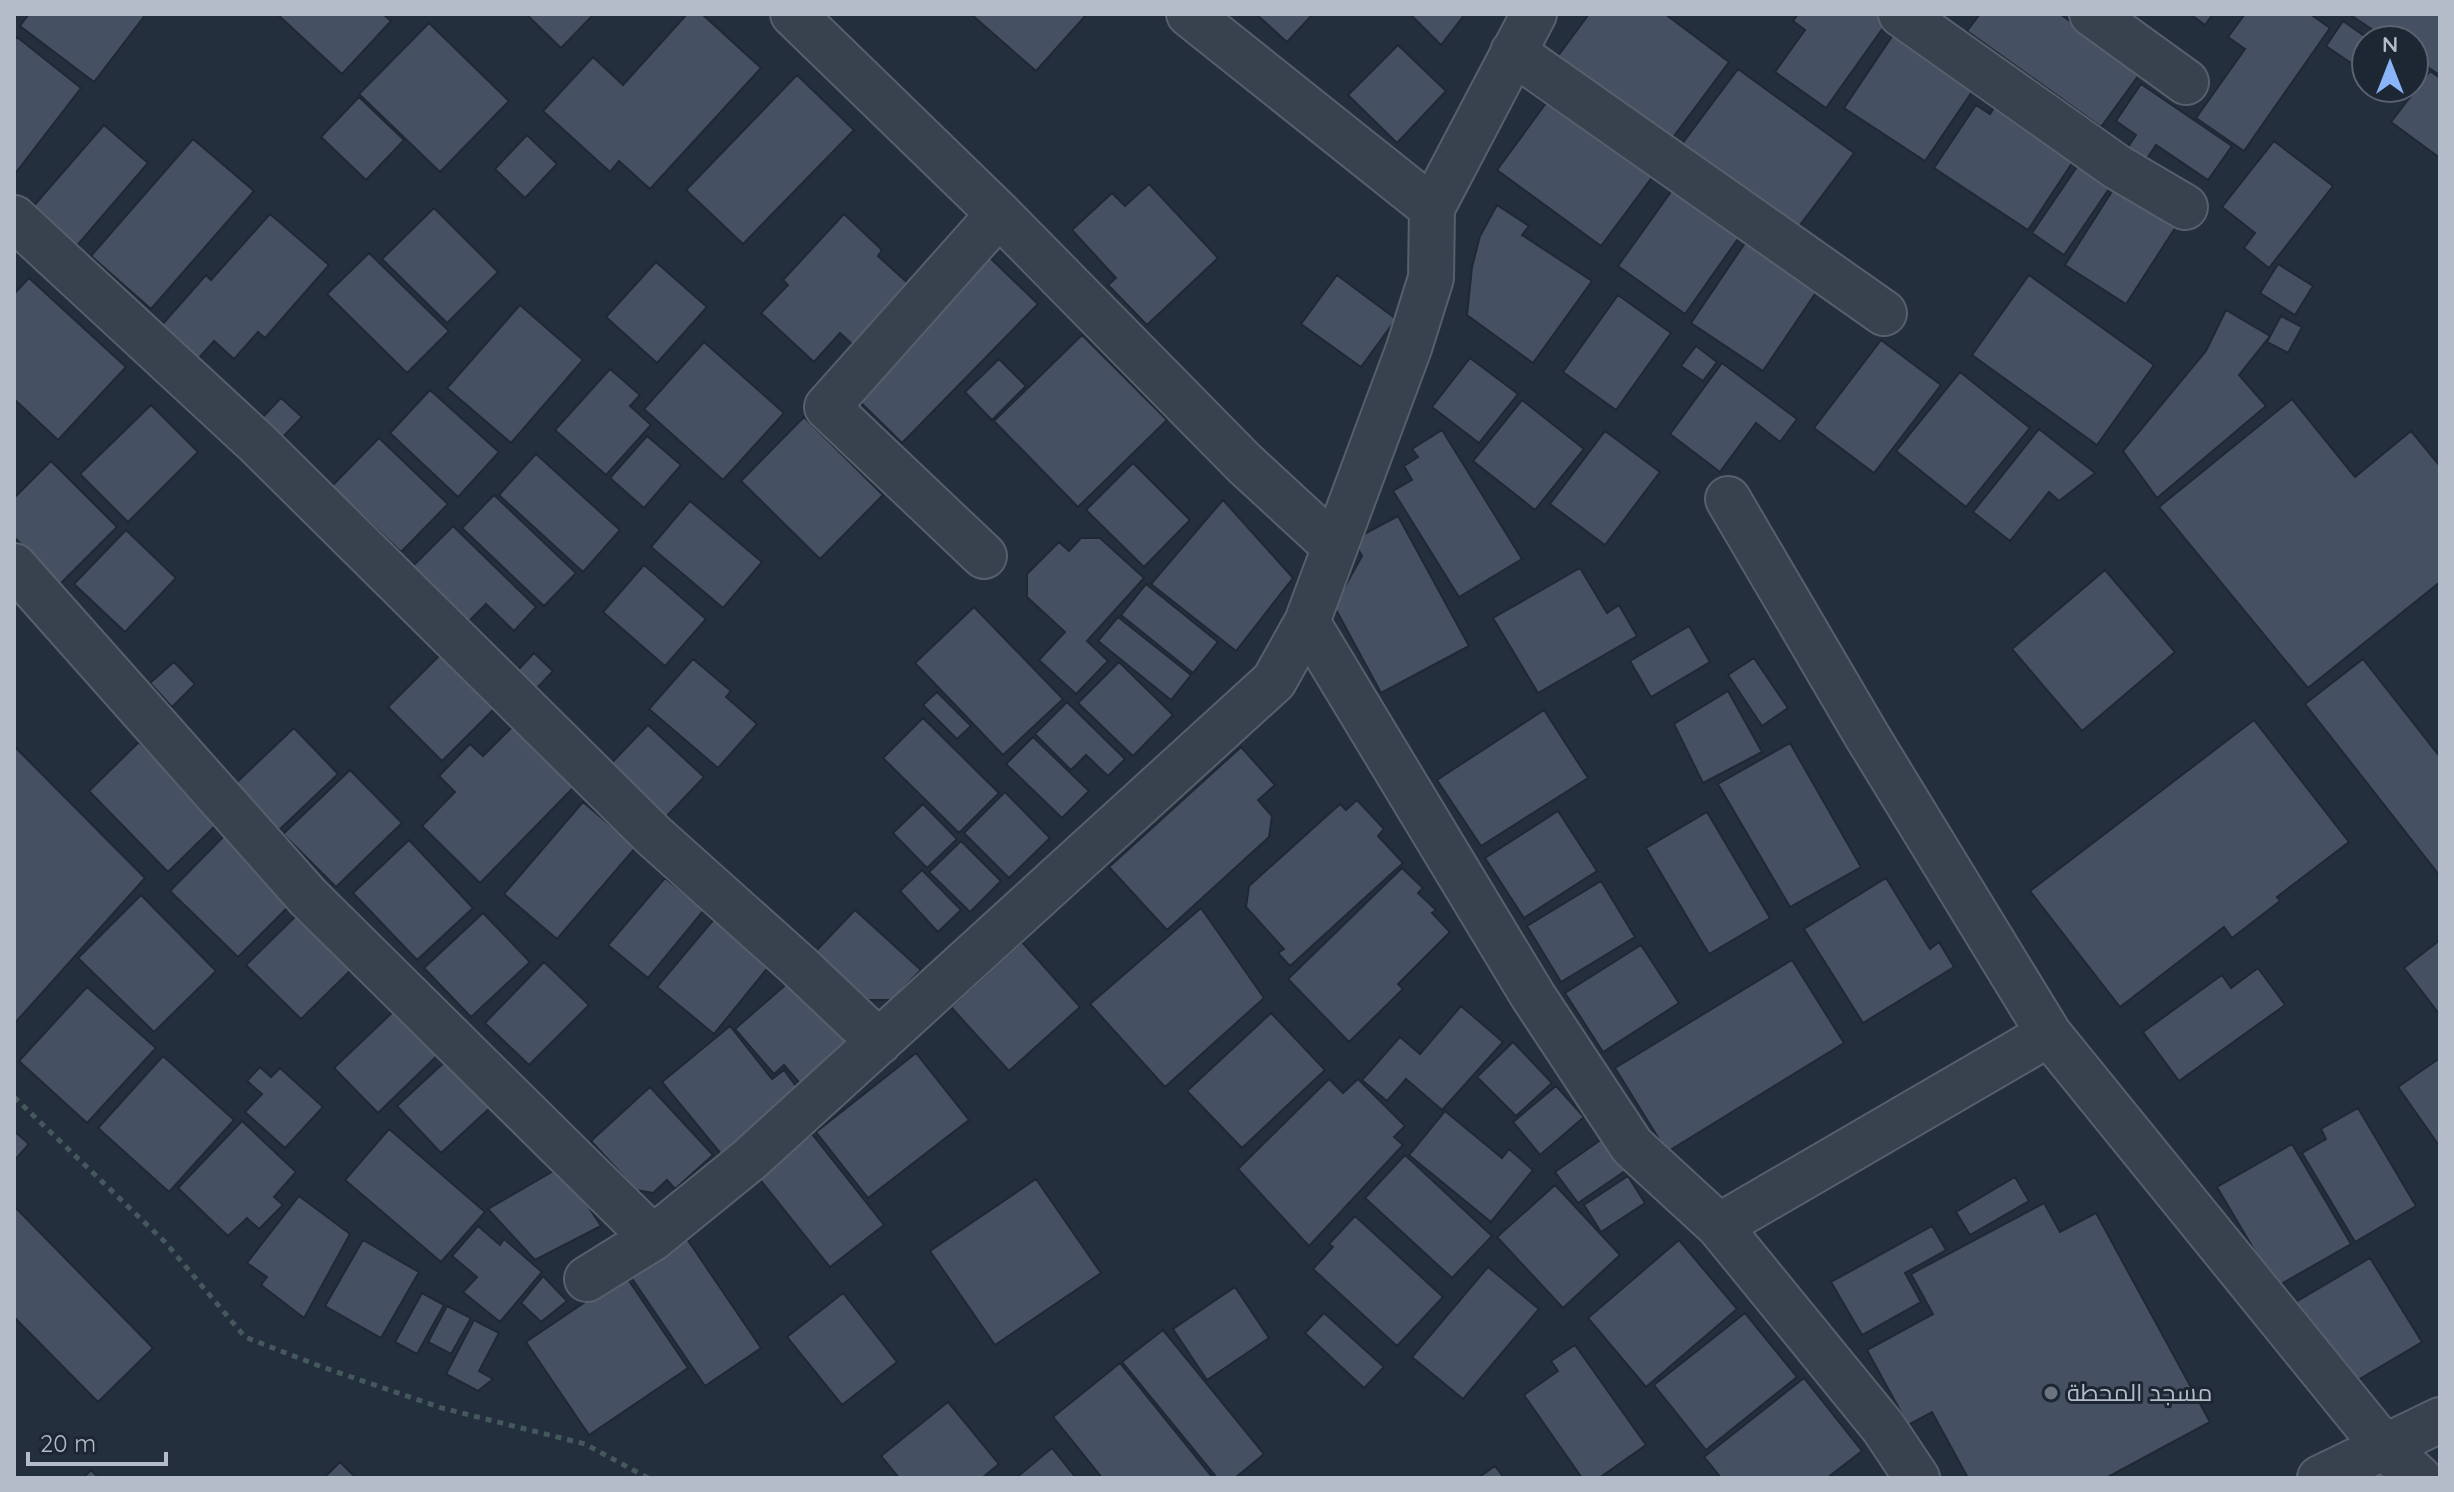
<svg xmlns="http://www.w3.org/2000/svg" width="2454" height="1492" viewBox="0 0 2454 1492" font-family="Quicksand,Cairo,sans-serif">
<style>
.building{fill:#455162;stroke:#1f2835;stroke-width:2}
.lines{fill:none;stroke-linecap:round;stroke-linejoin:round}
.minor-casing{stroke:#565f6c;stroke-width:48}
.path{stroke:#44595c;stroke-width:5;stroke-dasharray:6 6;stroke-linecap:butt}
.minor{stroke:#38414e;stroke-width:44}
.worship-dot{fill:#6b7280;stroke:#1d2633;stroke-width:3}
.labels{text-anchor:middle;stroke-width:6;stroke-linejoin:round;paint-order:stroke}
.poi-label{font-size:24px;fill:#b4bcc9;stroke:#1d2633;text-anchor:start}
</style>
<rect width="100%" height="100%" fill="#242f3e"/>
<path class="building" d="M 29,14 L 146,14 L 94,82 L 20,26 Z
M 277,14 L 383,14 L 391,21 L 342,74 Z
M 526,14 L 594,14 L 561,48 Z
M 687,14 L 702,14 L 761,68 L 650,189 L 619,161 L 610,172 L 543,111 L 593,57 L 623,85 Z
M 971,14 L 1087,14 L 1036,71 Z
M 1256,14 L 1313,14 L 1287,42 Z
M 1410,14 L 1465,14 L 1441,45 Z
M 1589,14 L 1665,14 L 1729,62 L 1671,140 L 1558,56 Z
M 1798,14 L 1884,14 L 1890,18 L 1826,108 L 1775,72 L 1805,30 L 1793,21 Z
M 1980,14 L 2060,14 L 2141,72 L 2101,127 L 1967,31 Z
M 2190,14 L 2213,14 L 2205,25 Z
M 2245,14 L 2310,14 L 2330,28 L 2244,151 L 2196,118 L 2245,49 L 2228,37 Z
M 2349,14 L 2440,14 L 2440,71 L 2438,74 L 2414,58 L 2414,40 L 2388,40 Z
M 2343,21 L 2370,40 L 2366,40 L 2366,54 L 2357,67 L 2326,46 Z
M 429,23 L 509,101 L 440,172 L 359,94 Z
M 1899,26 L 1980,80 L 1925,161 L 1844,108 Z
M 17,37 L 81,88 L 14,175 L 14,41 Z
M 1398,45 L 1446,91 L 1397,143 L 1348,95 Z
M 1738,69 L 1854,153 L 1794,233 L 1679,148 Z
M 2430,71 L 2440,78 L 2440,158 L 2391,122 Z
M 797,75 L 854,130 L 743,244 L 686,190 Z
M 2141,84 L 2232,146 L 2208,180 L 2156,145 L 2142,166 L 2124,153 L 2136,135 L 2116,121 Z
M 1552,95 L 1656,172 L 1601,246 L 1497,170 Z
M 359,97 L 404,140 L 366,180 L 321,137 Z
M 1998,101 L 2078,154 L 2028,230 L 1934,168 L 1976,105 L 1990,114 Z
M 104,125 L 148,163 L 68,256 L 24,217 Z
M 527,135 L 557,164 L 525,198 L 495,169 Z
M 193,139 L 254,191 L 151,309 L 91,256 Z
M 2274,141 L 2333,186 L 2269,268 L 2244,248 L 2255,233 L 2222,207 Z
M 2083,158 L 2115,180 L 2064,255 L 2032,233 Z
M 2118,182 L 2179,222 L 2126,304 L 2065,265 Z
M 1149,184 L 1218,258 L 1147,325 L 1108,285 L 1116,278 L 1072,230 L 1112,193 L 1125,206 Z
M 1673,189 L 1740,236 L 1685,314 L 1618,266 Z
M 1497,205 L 1529,226 L 1522,235 L 1592,281 L 1533,363 L 1467,315 L 1472,267 L 1480,236 Z
M 434,208 L 498,272 L 447,323 L 382,259 Z
M 270,214 L 329,265 L 265,338 L 258,332 L 234,359 L 214,341 L 191,367 L 153,335 L 206,275 L 211,280 Z
M 844,214 L 882,250 L 878,256 L 910,285 L 853,345 L 840,333 L 814,362 L 761,313 L 788,285 L 783,280 Z
M 1747,240 L 1819,288 L 1763,371 L 1691,323 Z
M 369,253 L 449,331 L 407,373 L 327,294 Z
M 985,253 L 1038,304 L 902,443 L 850,392 Z
M 656,262 L 707,307 L 657,363 L 606,317 Z
M 2278,264 L 2313,286 L 2295,315 L 2260,293 Z
M 1337,275 L 1396,319 L 1361,367 L 1301,324 Z
M 2029,275 L 2154,365 L 2097,445 L 1972,355 Z
M 29,278 L 126,367 L 58,440 L 14,399 L 14,294 Z
M 1618,295 L 1671,333 L 1616,410 L 1563,372 Z
M 520,305 L 583,360 L 511,443 L 447,388 Z
M 2226,310 L 2270,336 L 2239,375 L 2266,406 L 2157,498 L 2123,451 L 2206,351 Z
M 2281,316 L 2302,327 L 2288,353 L 2267,342 Z
M 1082,335 L 1167,420 L 1078,507 L 994,421 Z
M 1881,340 L 1941,385 L 1874,473 L 1814,428 Z
M 704,342 L 784,413 L 723,480 L 644,409 Z
M 1696,346 L 1717,362 L 1703,381 L 1681,366 Z
M 1470,358 L 1518,394 L 1479,443 L 1432,407 Z
M 999,359 L 1026,386 L 992,420 L 965,392 Z
M 1722,363 L 1797,419 L 1780,442 L 1756,423 L 1720,472 L 1670,434 Z
M 610,369 L 640,395 L 630,406 L 651,425 L 606,475 L 555,430 Z
M 1960,372 L 2030,428 L 1966,507 L 1896,451 Z
M 430,390 L 499,452 L 458,497 L 390,433 Z
M 281,398 L 302,417 L 280,440 L 260,420 Z
M 2292,399 L 2355,477 L 2411,431 L 2440,466 L 2440,582 L 2308,688 L 2159,507 Z
M 1522,400 L 1584,449 L 1535,510 L 1473,461 Z
M 151,405 L 198,452 L 128,522 L 80,474 Z
M 804,417 L 883,495 L 820,559 L 741,481 Z
M 2039,429 L 2095,473 L 2059,501 L 2049,492 L 2010,541 L 1973,512 Z
M 1442,430 L 1522,559 L 1459,597 L 1393,491 L 1412,480 L 1404,466 L 1418,457 L 1412,449 Z
M 1605,431 L 1660,472 L 1605,545 L 1550,504 Z
M 647,436 L 681,465 L 644,508 L 610,478 Z
M 379,438 L 448,504 L 401,552 L 332,486 Z
M 536,454 L 620,530 L 583,572 L 499,495 Z
M 51,461 L 117,527 L 60,584 L 14,537 L 14,498 Z
M 1133,463 L 1190,520 L 1144,567 L 1086,510 Z
M 494,495 L 576,573 L 544,606 L 462,528 Z
M 1223,500 L 1293,578 L 1236,651 L 1151,584 Z
M 690,501 L 762,562 L 723,608 L 651,547 Z
M 1398,516 L 1469,646 L 1381,693 L 1334,606 L 1362,556 L 1353,540 Z
M 453,526 L 536,607 L 514,631 L 486,604 L 466,624 L 410,569 Z
M 126,530 L 176,578 L 125,632 L 74,584 Z
M 1081,538 L 1100,538 L 1144,578 L 1087,641 L 1108,661 L 1076,694 L 1039,660 L 1065,632 L 1027,597 L 1027,574 L 1059,542 L 1069,551 Z
M 644,565 L 706,619 L 665,666 L 603,612 Z
M 1580,568 L 1607,613 L 1619,605 L 1637,636 L 1538,693 L 1493,618 Z
M 2105,570 L 2175,652 L 2082,731 L 2012,649 Z
M 1146,584 L 1218,642 L 1193,673 L 1121,615 Z
M 974,607 L 1063,699 L 1003,755 L 915,663 Z
M 1118,617 L 1191,675 L 1171,700 L 1098,641 Z
M 1689,626 L 1710,662 L 1651,697 L 1630,661 Z
M 442,653 L 496,707 L 442,761 L 388,707 Z
M 534,653 L 553,671 L 536,689 L 517,671 Z
M 1754,658 L 1788,708 L 1762,726 L 1728,675 Z
M 693,659 L 731,691 L 726,697 L 757,724 L 718,768 L 649,709 Z
M 2363,659 L 2440,757 L 2440,876 L 2305,704 Z
M 174,662 L 195,684 L 172,707 L 150,683 Z
M 1119,662 L 1173,715 L 1133,756 L 1078,703 Z
M 1728,691 L 1762,752 L 1703,783 L 1674,724 Z
M 937,692 L 971,726 L 957,739 L 923,705 Z
M 1067,702 L 1125,759 L 1108,776 L 1086,755 L 1071,770 L 1035,734 Z
M 1544,710 L 1588,778 L 1481,846 L 1437,780 Z
M 923,718 L 999,793 L 959,833 L 883,758 Z
M 2254,720 L 2349,842 L 2277,897 L 2280,901 L 2232,938 L 2224,927 L 2120,1007 L 2030,891 Z
M 648,725 L 704,777 L 662,821 L 606,769 Z
M 513,726 L 575,786 L 480,883 L 422,826 L 455,792 L 439,776 L 470,744 L 483,756 Z
M 294,728 L 338,774 L 279,830 L 235,784 Z
M 1033,737 L 1089,791 L 1062,818 L 1006,764 Z
M 139,742 L 218,823 L 168,872 L 89,791 Z
M 1790,743 L 1861,867 L 1790,907 L 1718,784 Z
M 14,746 L 145,878 L 14,1024 Z
M 1241,747 L 1275,785 L 1258,800 L 1272,816 L 1269,837 L 1167,930 L 1109,867 Z
M 350,770 L 402,823 L 336,887 L 283,834 Z
M 1005,792 L 1050,838 L 1009,878 L 964,833 Z
M 1357,800 L 1384,829 L 1378,836 L 1403,863 L 1290,966 L 1278,953 L 1284,949 L 1246,907 L 1249,886 L 1340,804 L 1346,810 Z
M 583,802 L 636,847 L 557,939 L 504,894 Z
M 923,804 L 957,839 L 927,868 L 893,833 Z
M 1558,811 L 1597,871 L 1524,918 L 1485,858 Z
M 1707,812 L 1770,918 L 1709,954 L 1646,848 Z
M 227,833 L 295,900 L 238,957 L 170,891 Z
M 409,840 L 473,908 L 417,960 L 353,893 Z
M 961,841 L 1001,881 L 970,912 L 929,872 Z
M 1402,868 L 1423,888 L 1418,893 L 1436,910 L 1432,913 L 1450,932 L 1398,984 L 1403,989 L 1349,1042 L 1288,979 Z
M 922,870 L 961,910 L 938,932 L 900,891 Z
M 665,878 L 704,910 L 648,978 L 608,945 Z
M 1886,878 L 1930,949 L 1939,942 L 1954,967 L 1863,1023 L 1804,929 Z
M 1601,881 L 1635,937 L 1561,982 L 1527,926 Z
M 141,895 L 216,971 L 154,1032 L 78,958 Z
M 1201,908 L 1264,998 L 1165,1087 L 1090,1004 Z
M 302,910 L 357,964 L 301,1019 L 246,965 Z
M 855,910 L 921,970 L 892,1000 L 868,1000 L 815,952 Z
M 483,913 L 530,962 L 471,1017 L 424,968 Z
M 714,919 L 770,965 L 714,1034 L 657,987 Z
M 2440,940 L 2440,1015 L 2404,968 Z
M 1022,942 L 1080,1007 L 1009,1071 L 951,1007 Z
M 1641,945 L 1679,1003 L 1603,1052 L 1565,993 Z
M 1792,960 L 1844,1043 L 1667,1152 L 1615,1068 Z
M 544,962 L 589,1005 L 529,1065 L 485,1023 Z
M 2258,968 L 2285,1005 L 2179,1081 L 2143,1032 L 2222,975 L 2231,988 Z
M 790,981 L 860,1051 L 810,1095 L 784,1065 L 774,1074 L 735,1029 Z
M 87,987 L 156,1048 L 87,1123 L 19,1061 Z
M 399,1006 L 442,1051 L 378,1113 L 334,1068 Z
M 1461,1006 L 1503,1042 L 1442,1110 L 1406,1079 L 1387,1101 L 1362,1080 L 1400,1037 L 1420,1054 Z
M 1271,1013 L 1325,1070 L 1242,1148 L 1187,1091 Z
M 730,1026 L 772,1079 L 784,1070 L 804,1097 L 726,1160 L 662,1082 Z
M 1513,1042 L 1552,1083 L 1516,1116 L 1477,1077 Z
M 916,1053 L 969,1120 L 868,1198 L 816,1132 Z
M 163,1056 L 234,1120 L 169,1192 L 98,1128 Z
M 449,1058 L 493,1105 L 441,1153 L 397,1106 Z
M 2440,1058 L 2440,1147 L 2398,1087 Z
M 260,1067 L 271,1077 L 280,1068 L 323,1107 L 285,1148 L 245,1112 L 262,1094 L 247,1081 Z
M 1329,1079 L 1343,1093 L 1358,1079 L 1405,1126 L 1394,1137 L 1403,1145 L 1309,1246 L 1238,1169 Z
M 1556,1086 L 1584,1117 L 1540,1155 L 1513,1122 Z
M 650,1087 L 713,1155 L 675,1189 L 667,1180 L 653,1193 L 636,1190 L 591,1141 Z
M 2358,1108 L 2416,1206 L 2355,1242 L 2302,1153 L 2326,1139 L 2321,1129 Z
M 1445,1111 L 1502,1158 L 1509,1149 L 1533,1170 L 1491,1222 L 1409,1155 Z
M 242,1121 L 296,1172 L 274,1197 L 283,1205 L 259,1229 L 247,1218 L 228,1236 L 178,1188 Z
M 389,1129 L 485,1212 L 441,1262 L 345,1180 Z
M 14,1131 L 29,1144 L 14,1161 Z
M 812,1134 L 884,1225 L 830,1267 L 758,1177 Z
M 1602,1139 L 1625,1171 L 1578,1203 L 1555,1172 Z
M 2292,1144 L 2351,1244 L 2276,1287 L 2217,1187 Z
M 1405,1155 L 1492,1236 L 1452,1278 L 1365,1198 Z
M 562,1166 L 601,1226 L 535,1260 L 488,1209 Z
M 1628,1176 L 1645,1203 L 1601,1232 L 1584,1205 Z
M 2015,1177 L 2029,1201 L 1970,1235 L 1956,1212 Z
M 1036,1179 L 1101,1273 L 995,1345 L 930,1251 Z
M 1555,1185 L 1620,1255 L 1563,1308 L 1497,1237 Z
M 299,1196 L 350,1234 L 304,1318 L 261,1285 L 267,1277 L 247,1263 Z
M 2044,1203 L 2060,1232 L 2096,1213 L 2210,1422 L 2106,1478 L 1968,1478 L 1932,1412 L 1908,1425 L 1867,1350 L 1933,1314 L 1911,1274 Z
M 14,1206 L 153,1348 L 98,1402 L 14,1317 Z
M 1355,1216 L 1443,1297 L 1397,1346 L 1313,1269 L 1333,1247 L 1329,1244 Z
M 478,1226 L 500,1245 L 504,1239 L 542,1272 L 500,1322 L 463,1292 L 477,1277 L 452,1256 Z
M 1932,1226 L 1946,1250 L 1905,1273 L 1921,1302 L 1862,1335 L 1831,1282 Z
M 685,1236 L 761,1348 L 705,1386 L 629,1274 Z
M 363,1240 L 419,1272 L 381,1338 L 325,1306 Z
M 1679,1240 L 1737,1309 L 1646,1387 L 1588,1318 Z
M 2370,1258 L 2422,1342 L 2341,1390 L 2289,1306 Z
M 1488,1267 L 1539,1309 L 1463,1399 L 1412,1357 Z
M 625,1275 L 688,1368 L 589,1435 L 526,1342 Z
M 543,1276 L 567,1301 L 541,1322 L 521,1303 Z
M 1235,1287 L 1269,1338 L 1207,1380 L 1173,1329 Z
M 422,1293 L 444,1305 L 417,1354 L 395,1342 Z
M 843,1293 L 897,1362 L 842,1405 L 787,1337 Z
M 447,1306 L 471,1318 L 451,1354 L 428,1342 Z
M 1324,1313 L 1384,1367 L 1364,1388 L 1305,1333 Z
M 1745,1313 L 1797,1377 L 1706,1450 L 1654,1385 Z
M 474,1320 L 499,1333 L 479,1371 L 493,1379 L 478,1391 L 446,1374 Z
M 1163,1330 L 1264,1454 L 1235,1478 L 1217,1478 L 1122,1362 Z
M 1575,1345 L 1646,1445 L 1599,1478 L 1582,1478 L 1524,1395 L 1558,1371 L 1551,1361 Z
M 1120,1363 L 1213,1478 L 1102,1478 L 1053,1417 Z
M 1804,1378 L 1862,1451 L 1827,1478 L 1721,1478 L 1704,1457 Z
M 948,1402 L 999,1464 L 982,1478 L 899,1478 L 881,1456 Z
M 1052,1448 L 1076,1478 L 1016,1478 Z
M 340,1462 L 356,1478 L 324,1478 Z
M 1495,1466 L 1504,1478 L 1478,1478 Z
M 91,1470 L 99,1478 L 83,1478 Z"/>
<g class="lines">
<g class="minor-casing">
<path id="minor" d="M 793,14 L 999,214 L 1244,463 L 1334,546
M 1189,14 L 1432,208
M 1901,14 L 2117,167 L 2185,207
M 2092,14 L 2186,82
M 1513,52 L 1884,313
M 14,218 L 257,443 L 654,836 L 799,966 L 879,1042
M 1728,499 L 1867,736 L 2049,1034 L 2385,1448 L 2419,1478
M 984,556 L 827,407 L 999,214
M 14,566 L 308,897 L 653,1238 L 750,1159 L 1274,681 L 1307,622 L 1409,348 L 1431,278 L 1432,208 L 1534,14
M 1307,622 L 1533,996 L 1632,1146 L 1719,1226 L 1883,1427 L 1917,1478
M 1719,1226 L 2049,1034
M 587,1279 L 653,1238
M 2320,1478 L 2440,1420"/>
</g>
<path class="path" d="M 14,1097 L 165,1242 L 245,1337 L 322,1367 L 442,1408 L 585,1444 L 648,1478"/>
<use href="#minor" class="minor"/>
</g>
<circle class="worship-dot" cx="2051" cy="1393" r="8"/>
<g class="labels">
<g class="poi-label">
<text x="2067" y="1401">مسجد المحطة</text>
</g>
</g>
<rect width="2454" height="1492" fill="none" stroke="#b4bcc9" stroke-width="32"/>
<g transform="translate(2390 64)"><circle r="38" fill="#1d2633" stroke="#59626f" stroke-width="2"/>
<path d="M0-6L14 30L0 20L-14 30Z" fill="#8ab4f8"/>
<text y="-12" font-size="22" font-weight="bold" text-anchor="middle" fill="#b4bcc9">N</text>
</g>
<path d="M28 1452v12h138v-12" fill="none" stroke="#b4bcc9" stroke-width="4"/>
<text x="40" y="1452" font-size="24" fill="#b4bcc9" stroke="#1d2633" stroke-width="6" paint-order="stroke">20 m</text>
</svg>
